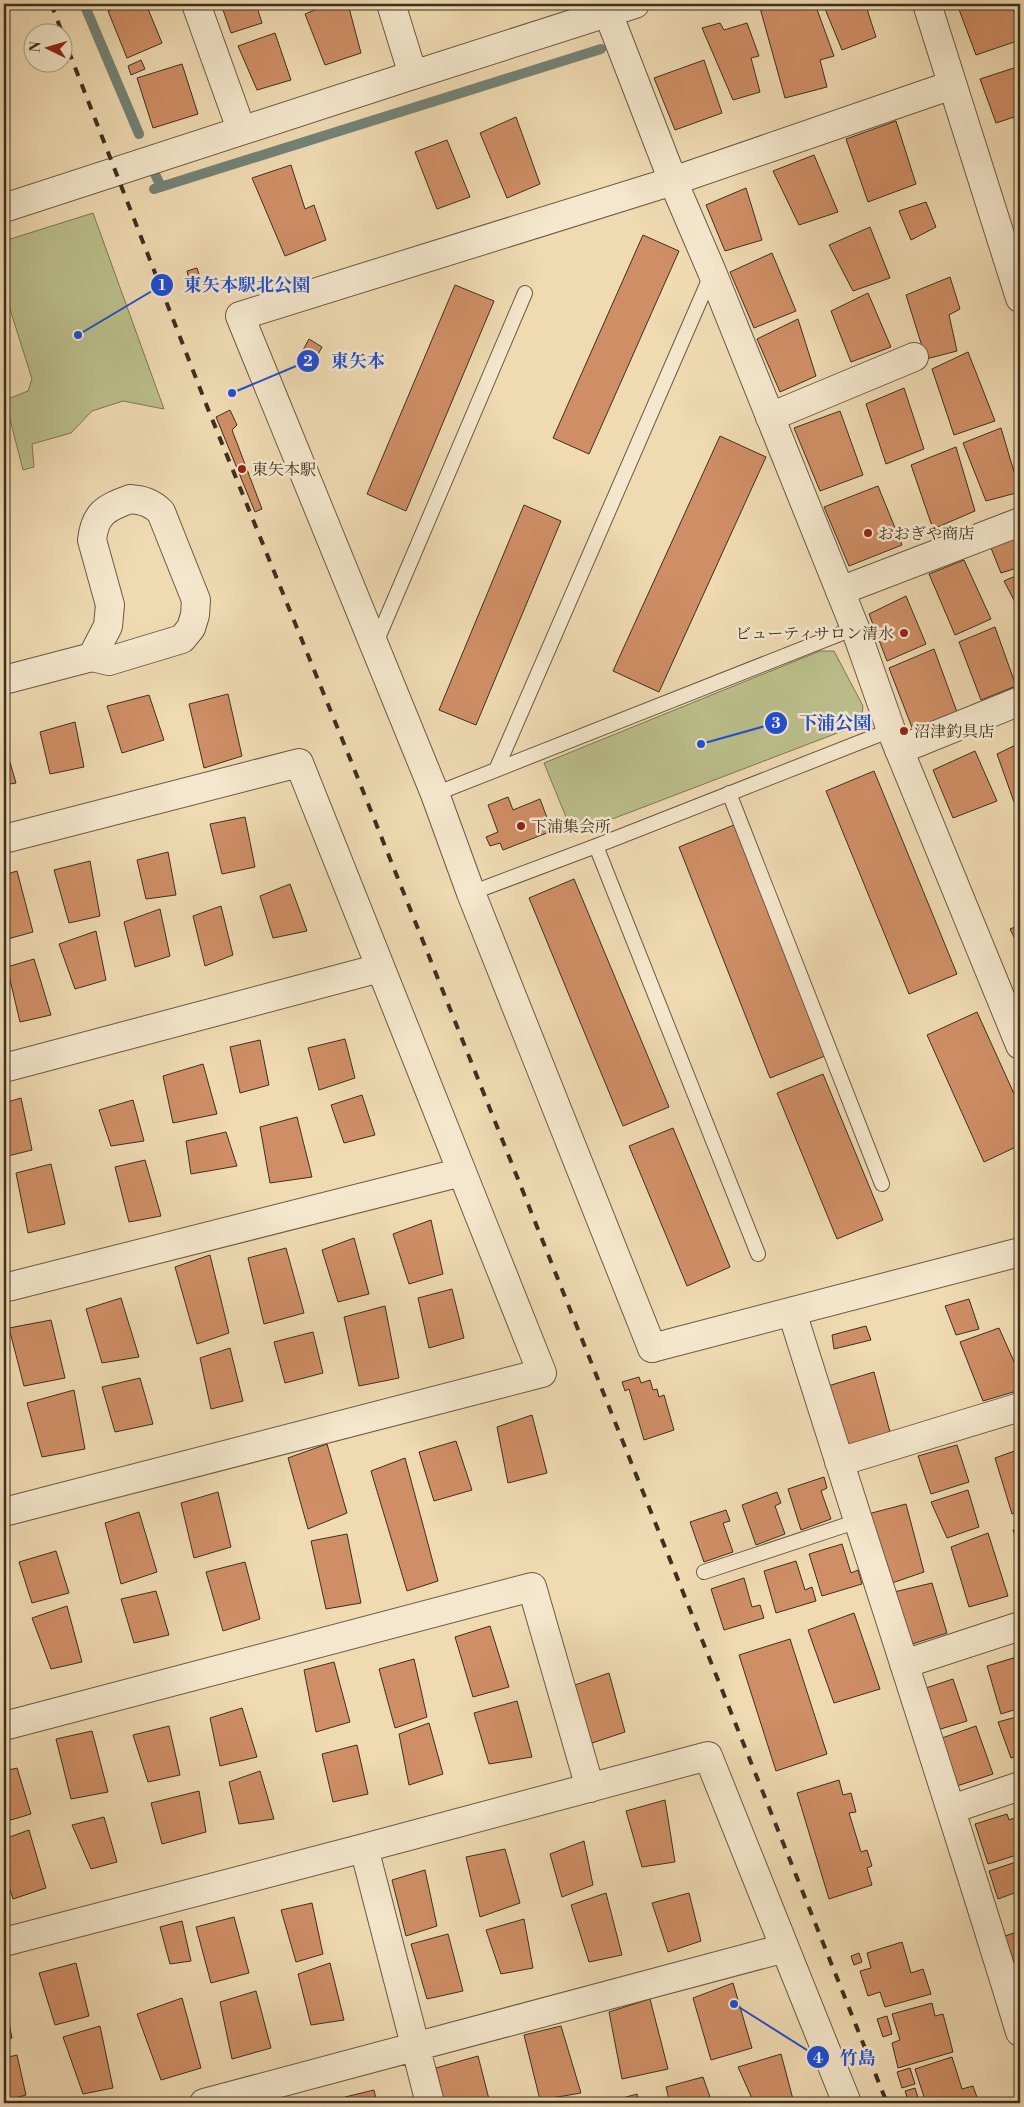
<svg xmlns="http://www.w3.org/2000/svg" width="1024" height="2107" viewBox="0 0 1024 2107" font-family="'Libre Bodoni','Noto Serif JP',serif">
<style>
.green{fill:#bbbf8b;stroke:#7c7856}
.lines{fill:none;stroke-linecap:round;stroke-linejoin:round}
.stream{stroke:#748377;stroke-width:10}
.building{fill:#cf8e66;stroke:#3c3020}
.service-casing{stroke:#695a44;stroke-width:16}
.minor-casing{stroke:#695a44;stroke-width:30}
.tertiary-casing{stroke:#695a44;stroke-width:30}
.service{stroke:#f5e7cd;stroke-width:14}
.minor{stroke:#f5e7cd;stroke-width:28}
.tertiary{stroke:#f5e7cd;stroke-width:28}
.rail{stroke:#3c3020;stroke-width:4;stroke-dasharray:9 9;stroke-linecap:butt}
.poi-dot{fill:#8f2418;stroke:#f5e7cd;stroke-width:2}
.labels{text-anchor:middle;stroke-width:5;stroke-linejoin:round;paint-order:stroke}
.poi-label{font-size:16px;fill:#3c3020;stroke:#f5e7cd;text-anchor:start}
.leader{fill:none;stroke:#1d4ed8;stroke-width:2}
.callout-dot{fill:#1d4ed8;stroke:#f5e7cd;stroke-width:2}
.mark-label{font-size:15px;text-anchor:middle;font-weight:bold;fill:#fff}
.callout-label{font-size:18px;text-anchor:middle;font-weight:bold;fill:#1d4ed8;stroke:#f5e7cd;stroke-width:5;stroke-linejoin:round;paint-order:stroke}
</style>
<rect width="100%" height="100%" fill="#efdab2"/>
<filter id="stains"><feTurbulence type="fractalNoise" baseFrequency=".004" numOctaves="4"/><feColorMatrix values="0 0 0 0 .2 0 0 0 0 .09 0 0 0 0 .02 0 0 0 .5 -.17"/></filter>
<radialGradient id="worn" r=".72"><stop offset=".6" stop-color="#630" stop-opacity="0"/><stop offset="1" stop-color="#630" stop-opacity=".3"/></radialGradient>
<path class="green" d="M 93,213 L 164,409 L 123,401 L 92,411 L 71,433 L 32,444 L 34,467 L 23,470 L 5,400 L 28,391 L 32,379 L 4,290 L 4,241 Z
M 820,651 L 834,651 L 863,706 L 861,724 L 573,834 L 544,763 Z"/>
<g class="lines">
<path class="stream" d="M 84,4 L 139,134
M 155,174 L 161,187
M 154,189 L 601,49"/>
</g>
<path class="building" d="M 125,4 L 146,4 L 162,43 L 127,58 L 108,11 Z
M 221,4 L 256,4 L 262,23 L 231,33 Z
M 295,4 L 312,4 L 297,9 Z
M 329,4 L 348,4 L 361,53 L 325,65 L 305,14 Z
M 773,4 L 815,4 L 834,56 L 820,60 L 827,87 L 785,98 L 760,8 Z
M 823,4 L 879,4 L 867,9 L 876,37 L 842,50 Z
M 957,4 L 1012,4 L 1020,32 L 1020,40 L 976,55 Z
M 720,23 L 724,30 L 747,23 L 759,56 L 751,58 L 760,92 L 733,100 L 702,28 Z
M 275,33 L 291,80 L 257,90 L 238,46 Z
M 141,60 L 145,69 L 131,75 L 128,66 Z
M 704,60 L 722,113 L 675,130 L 654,78 Z
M 182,64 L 198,114 L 153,128 L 137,78 Z
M 1020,66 L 1020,115 L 996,123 L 980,79 Z
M 516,117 L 540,184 L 507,198 L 480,133 Z
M 896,121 L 916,184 L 868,202 L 846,139 Z
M 447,140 L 470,197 L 437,209 L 415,152 Z
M 814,155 L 838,212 L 799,225 L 773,171 Z
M 291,165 L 305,209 L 314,205 L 326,240 L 285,256 L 252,178 Z
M 746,188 L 762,240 L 725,251 L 706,205 Z
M 926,202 L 936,227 L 911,240 L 899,211 Z
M 870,227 L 890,278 L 853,291 L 829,245 Z
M 643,235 L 679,251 L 589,454 L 553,438 Z
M 772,253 L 796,311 L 754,328 L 730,272 Z
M 197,268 L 202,284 L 191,287 L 187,271 Z
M 950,277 L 960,309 L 949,315 L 957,351 L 926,359 L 906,295 Z
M 455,285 L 494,301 L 406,511 L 367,494 Z
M 868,293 L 891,347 L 851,362 L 831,311 Z
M 798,319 L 816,376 L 780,392 L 757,339 Z
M 309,339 L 322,347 L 316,358 L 303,350 Z
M 968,352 L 995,421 L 954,435 L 932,369 Z
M 904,388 L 924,449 L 886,464 L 866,404 Z
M 230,410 L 237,425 L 232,430 L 262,509 L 255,512 L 216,417 Z
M 840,411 L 863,475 L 820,491 L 794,428 Z
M 1001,428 L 1020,492 L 986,501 L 963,443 Z
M 720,436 L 766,457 L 659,692 L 613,671 Z
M 956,447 L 975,511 L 933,529 L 911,465 Z
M 878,486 L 902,545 L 849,566 L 824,507 Z
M 524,505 L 561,521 L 476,725 L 439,710 Z
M 1020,535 L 1020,567 L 1001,573 L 991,548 Z
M 964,560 L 991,619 L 955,635 L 929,574 Z
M 1020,574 L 1020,603 L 1016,604 L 1004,581 Z
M 906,596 L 926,644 L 887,661 L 869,614 Z
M 995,627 L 1016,686 L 981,700 L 959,642 Z
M 934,649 L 957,712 L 913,730 L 889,668 Z
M 228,694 L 242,756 L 204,768 L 189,704 Z
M 149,695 L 164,740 L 122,753 L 107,706 Z
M 75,722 L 84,767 L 50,774 L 40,732 Z
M 4,742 L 16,783 L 4,785 Z
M 1020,743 L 1020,799 L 1014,802 L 997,754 Z
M 975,751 L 997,801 L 953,818 L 933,770 Z
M 874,771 L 957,974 L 909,994 L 826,791 Z
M 508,797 L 513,810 L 540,799 L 552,831 L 503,850 L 500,843 L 490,846 L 486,837 L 498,832 L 488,805 Z
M 245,817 L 255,867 L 222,874 L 210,824 Z
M 734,825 L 825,1056 L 770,1078 L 679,847 Z
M 168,852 L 176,895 L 146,899 L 137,860 Z
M 90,861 L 100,916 L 69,923 L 54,870 Z
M 17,871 L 33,932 L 4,940 L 4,875 Z
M 574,879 L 669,1107 L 623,1126 L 529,898 Z
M 290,884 L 307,931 L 273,938 L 260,896 Z
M 221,906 L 233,955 L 205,966 L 193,916 Z
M 160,909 L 170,956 L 135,967 L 124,922 Z
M 1020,925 L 1020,949 L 1010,929 Z
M 96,931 L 106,980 L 75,989 L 59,944 Z
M 34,959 L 51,1015 L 20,1022 L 7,967 Z
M 977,1012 L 1020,1107 L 1020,1145 L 984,1162 L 927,1035 Z
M 345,1039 L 355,1078 L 319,1090 L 308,1048 Z
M 260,1040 L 269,1085 L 240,1093 L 230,1047 Z
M 203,1064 L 217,1114 L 173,1123 L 163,1076 Z
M 823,1074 L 883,1220 L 837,1239 L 777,1093 Z
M 362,1095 L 375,1135 L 344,1143 L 331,1105 Z
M 21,1098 L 32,1150 L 4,1157 L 4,1103 Z
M 133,1100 L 144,1141 L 111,1146 L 99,1110 Z
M 297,1117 L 312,1177 L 270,1183 L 260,1127 Z
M 673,1128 L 730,1267 L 687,1286 L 629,1146 Z
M 226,1132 L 237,1166 L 191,1174 L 186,1141 Z
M 145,1160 L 161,1216 L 129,1222 L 115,1167 Z
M 51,1164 L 65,1224 L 28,1233 L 16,1173 Z
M 431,1220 L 443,1274 L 409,1284 L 393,1234 Z
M 354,1238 L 369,1294 L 338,1302 L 322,1250 Z
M 286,1248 L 304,1313 L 264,1324 L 248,1258 Z
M 210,1255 L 229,1333 L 197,1344 L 175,1267 Z
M 452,1289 L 464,1338 L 429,1348 L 418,1298 Z
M 121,1298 L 139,1357 L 102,1363 L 86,1309 Z
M 969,1299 L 979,1329 L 956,1335 L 945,1306 Z
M 385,1306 L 399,1378 L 359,1386 L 344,1317 Z
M 51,1320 L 65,1378 L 24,1386 L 9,1328 Z
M 866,1326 L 871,1340 L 834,1349 L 832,1335 Z
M 999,1328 L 1020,1375 L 1020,1390 L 983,1401 L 960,1342 Z
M 313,1332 L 323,1373 L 285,1383 L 274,1342 Z
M 230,1348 L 243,1401 L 211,1409 L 200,1358 Z
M 874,1372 L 891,1436 L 845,1449 L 828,1386 Z
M 639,1377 L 641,1383 L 650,1380 L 653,1390 L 657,1389 L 659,1397 L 664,1395 L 674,1430 L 644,1440 L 629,1389 L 625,1391 L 622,1382 Z
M 140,1378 L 153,1424 L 115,1432 L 102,1387 Z
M 74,1390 L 85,1449 L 42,1457 L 27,1403 Z
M 532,1415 L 547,1473 L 508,1483 L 497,1427 Z
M 4,1441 L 9,1466 L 4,1467 Z
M 456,1441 L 472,1490 L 434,1501 L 419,1452 Z
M 327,1444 L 347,1513 L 308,1529 L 288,1458 Z
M 957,1445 L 969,1482 L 931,1494 L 918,1456 Z
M 1020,1449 L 1020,1511 L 1012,1514 L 995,1458 Z
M 405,1458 L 438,1581 L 407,1591 L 371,1471 Z
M 824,1477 L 827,1488 L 821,1491 L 831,1519 L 801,1530 L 788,1489 Z
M 968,1490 L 979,1527 L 947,1538 L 931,1502 Z
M 218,1492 L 231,1547 L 194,1558 L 181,1503 Z
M 777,1492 L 781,1503 L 775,1506 L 785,1534 L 756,1545 L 742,1505 Z
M 906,1504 L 924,1572 L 889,1584 L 868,1514 Z
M 726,1510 L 730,1521 L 723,1523 L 733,1552 L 704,1562 L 690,1522 Z
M 139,1512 L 157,1572 L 121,1584 L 105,1523 Z
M 1020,1528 L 1020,1552 L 1013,1530 Z
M 988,1533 L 1008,1596 L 969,1607 L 951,1547 Z
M 347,1534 L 361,1603 L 326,1609 L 311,1541 Z
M 842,1544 L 851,1573 L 858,1570 L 862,1584 L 822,1596 L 809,1554 Z
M 56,1551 L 69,1593 L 32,1603 L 19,1562 Z
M 796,1561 L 805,1590 L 812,1587 L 816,1601 L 776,1613 L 764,1571 Z
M 245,1562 L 260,1619 L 223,1631 L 206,1572 Z
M 744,1578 L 752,1607 L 760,1605 L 764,1618 L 724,1630 L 711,1589 Z
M 932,1583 L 947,1633 L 909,1645 L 894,1592 Z
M 156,1591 L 169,1635 L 134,1643 L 121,1599 Z
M 67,1606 L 82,1662 L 51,1669 L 32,1618 Z
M 854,1613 L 880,1689 L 834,1703 L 808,1630 Z
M 490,1626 L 509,1687 L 473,1697 L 455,1637 Z
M 790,1639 L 827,1754 L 776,1771 L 739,1655 Z
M 1020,1656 L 1020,1708 L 1001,1714 L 987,1666 Z
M 414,1659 L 427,1717 L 395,1728 L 379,1669 Z
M 334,1662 L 350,1722 L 316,1732 L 304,1670 Z
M 609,1673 L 625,1732 L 589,1744 L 572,1686 Z
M 953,1679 L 967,1721 L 934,1731 L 920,1690 Z
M 517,1701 L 532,1757 L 489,1764 L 474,1713 Z
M 242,1708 L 257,1757 L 220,1766 L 210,1718 Z
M 1020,1716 L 1020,1755 L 1011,1758 L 998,1722 Z
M 429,1723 L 443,1774 L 409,1785 L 399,1734 Z
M 169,1726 L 180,1775 L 148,1782 L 133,1735 Z
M 976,1726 L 993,1774 L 957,1786 L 942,1738 Z
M 92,1731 L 108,1792 L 71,1799 L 56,1739 Z
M 357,1745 L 368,1794 L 333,1802 L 322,1754 Z
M 17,1768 L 31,1814 L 4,1822 L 4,1771 Z
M 260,1771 L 274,1819 L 239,1824 L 229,1782 Z
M 839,1780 L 843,1795 L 851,1793 L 856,1812 L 849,1813 L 861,1852 L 867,1850 L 872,1866 L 867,1868 L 872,1885 L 829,1899 L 797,1793 Z
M 199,1791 L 206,1832 L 162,1844 L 151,1803 Z
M 665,1800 L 675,1862 L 642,1867 L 626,1811 Z
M 1007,1814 L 1009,1820 L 1015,1818 L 1020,1833 L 1020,1854 L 988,1864 L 975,1824 Z
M 104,1817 L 117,1862 L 91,1869 L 72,1825 Z
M 29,1830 L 46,1888 L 13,1899 L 4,1872 L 4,1839 Z
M 584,1841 L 593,1885 L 562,1897 L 550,1854 Z
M 505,1849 L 520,1903 L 480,1917 L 466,1857 Z
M 1016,1862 L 1020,1874 L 1020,1891 L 998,1899 L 989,1871 Z
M 425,1870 L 437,1926 L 406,1936 L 392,1880 Z
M 606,1893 L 622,1955 L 589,1962 L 571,1905 Z
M 689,1893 L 701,1941 L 668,1952 L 652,1903 Z
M 312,1903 L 323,1954 L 296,1962 L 281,1910 Z
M 234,1917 L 249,1973 L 211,1983 L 196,1927 Z
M 524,1919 L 533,1968 L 501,1974 L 486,1930 Z
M 182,1921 L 191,1961 L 170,1964 L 160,1927 Z
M 1020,1931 L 1020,1972 L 1017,1973 L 1005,1936 Z
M 448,1934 L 463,1991 L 427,1999 L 411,1944 Z
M 902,1942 L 911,1973 L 923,1969 L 931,1994 L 885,2007 L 880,1992 L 868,1996 L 860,1971 L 871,1968 L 867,1953 Z
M 859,1953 L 862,1962 L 854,1965 L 851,1956 Z
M 76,1963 L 89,2016 L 55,2025 L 39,1973 Z
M 330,1963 L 344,2020 L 311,2025 L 298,1974 Z
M 733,1983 L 752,2048 L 711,2060 L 693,1998 Z
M 256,1991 L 271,2048 L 232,2059 L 220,2002 Z
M 182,1998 L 201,2068 L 161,2080 L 137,2014 Z
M 4,1999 L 12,2038 L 4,2040 Z
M 650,1999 L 668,2069 L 622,2079 L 609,2012 Z
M 932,2003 L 935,2016 L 943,2014 L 953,2052 L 898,2068 L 892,2043 L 900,2040 L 892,2014 Z
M 887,2016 L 892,2034 L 883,2037 L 877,2019 Z
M 100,2026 L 113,2088 L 83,2094 L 63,2037 Z
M 561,2026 L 581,2093 L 540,2100 L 524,2035 Z
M 781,2054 L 794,2103 L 754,2103 L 738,2067 Z
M 17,2055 L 26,2095 L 4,2101 L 4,2058 Z
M 478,2056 L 490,2103 L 444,2103 L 436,2068 Z
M 952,2057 L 962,2089 L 973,2086 L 979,2103 L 926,2103 L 915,2069 Z
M 910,2068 L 915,2084 L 902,2088 L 897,2072 Z
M 703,2077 L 712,2103 L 670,2103 L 666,2087 Z
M 915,2088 L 919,2101 L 909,2103 L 905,2091 Z
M 374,2090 L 377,2103 L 346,2103 L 345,2097 Z
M 637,2094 L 639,2103 L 605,2103 Z"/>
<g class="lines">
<g class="service-casing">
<path id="service" d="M 375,645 L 525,293
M 496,770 L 712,273
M 729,793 L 882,1184
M 435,794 L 855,628
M 596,846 L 758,1254
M 471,893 L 596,846 L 891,730
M 704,1572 L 858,1521"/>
</g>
<g class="minor-casing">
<path id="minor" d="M 196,4 L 241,129
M 391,4 L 413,75 L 635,4
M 770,417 L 914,357
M 130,499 C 143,500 152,503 161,512 L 196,600 L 195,615 L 191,628 L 182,639 L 109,661 L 92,657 L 108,626 L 110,605 L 92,540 C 95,513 106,508 130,499 Z
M 840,591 L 1020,522
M 899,750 L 1020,701
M 4,839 L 299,763 L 542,1373 L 4,1512
M 4,1068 L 380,968
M 4,1288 L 462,1172
M 792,1312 C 867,1552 947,1791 1020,2032
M 652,1348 L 471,893 L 435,794 L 240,316 L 673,181 L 952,85
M 839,1462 L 1020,1407
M 904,1664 L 1020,1626
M 4,1726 L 532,1587 L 590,1788
M 952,1809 L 1020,1786
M 364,1848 L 430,2103
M 4,1942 L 364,1848 L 708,1756 L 847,2103
M 204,2103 L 785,1948"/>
</g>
<g class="tertiary-casing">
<path id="tertiary" d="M 927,4 L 1020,298
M 608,13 L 673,181 L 712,272 L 855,628 L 891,730 L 1020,1045
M 4,208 L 413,75
M 4,680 L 92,657
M 652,1348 L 1020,1252"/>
</g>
<use href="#service" class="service"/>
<use href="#minor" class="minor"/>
<use href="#tertiary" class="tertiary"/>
<path class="rail" d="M 51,4 L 62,32
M 62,34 L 208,409 L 349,756 L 887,2103"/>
</g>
<g class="poi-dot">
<circle cx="242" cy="469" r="5"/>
<circle cx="868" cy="533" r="5"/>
<circle cx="904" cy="633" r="5"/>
<circle cx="904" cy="731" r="5"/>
<circle cx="521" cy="826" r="5"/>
</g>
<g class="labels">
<g class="poi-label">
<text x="252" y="475">東矢本駅</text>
<text x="878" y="539">おおぎや商店</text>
<text x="894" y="639" text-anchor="end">ビューティサロン清水</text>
<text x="914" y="737">沼津釣具店</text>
<text x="531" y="832">下浦集会所</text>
</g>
</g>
<path class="leader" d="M78 335L162 285M232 393L308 361M701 744L776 723M734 2004L818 2057"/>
<g class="callout-dot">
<circle cx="78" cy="335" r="5"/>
<circle cx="232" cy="393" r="5"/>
<circle cx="701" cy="744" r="5"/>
<circle cx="734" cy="2004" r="5"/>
<circle cx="162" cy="285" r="12"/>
<circle cx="308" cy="361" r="12"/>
<circle cx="776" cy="723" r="12"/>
<circle cx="818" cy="2057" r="12"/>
</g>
<g class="mark-label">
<text x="162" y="290">1</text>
<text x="308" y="366">2</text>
<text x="776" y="728">3</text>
<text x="818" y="2063">4</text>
</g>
<g class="callout-label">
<text x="247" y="291">東矢本駅北公園</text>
<text x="358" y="367">東矢本</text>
<text x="835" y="729">下浦公園</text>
<text x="858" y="2064">竹島</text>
</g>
<rect width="1024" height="2107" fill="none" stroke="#efdab2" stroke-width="20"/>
<rect x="5" y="5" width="1014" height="2097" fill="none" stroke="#3c3020" stroke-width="2.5"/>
<rect x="10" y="10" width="1004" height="2087" fill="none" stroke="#3c3020"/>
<g transform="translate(48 48) rotate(275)"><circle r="24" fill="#f5e7cd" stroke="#ab9e88"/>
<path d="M0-4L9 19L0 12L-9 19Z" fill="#8f2418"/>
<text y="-8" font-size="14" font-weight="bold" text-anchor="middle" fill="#3c3020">N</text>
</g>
<rect width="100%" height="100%" filter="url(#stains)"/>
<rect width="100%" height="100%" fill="url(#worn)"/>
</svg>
